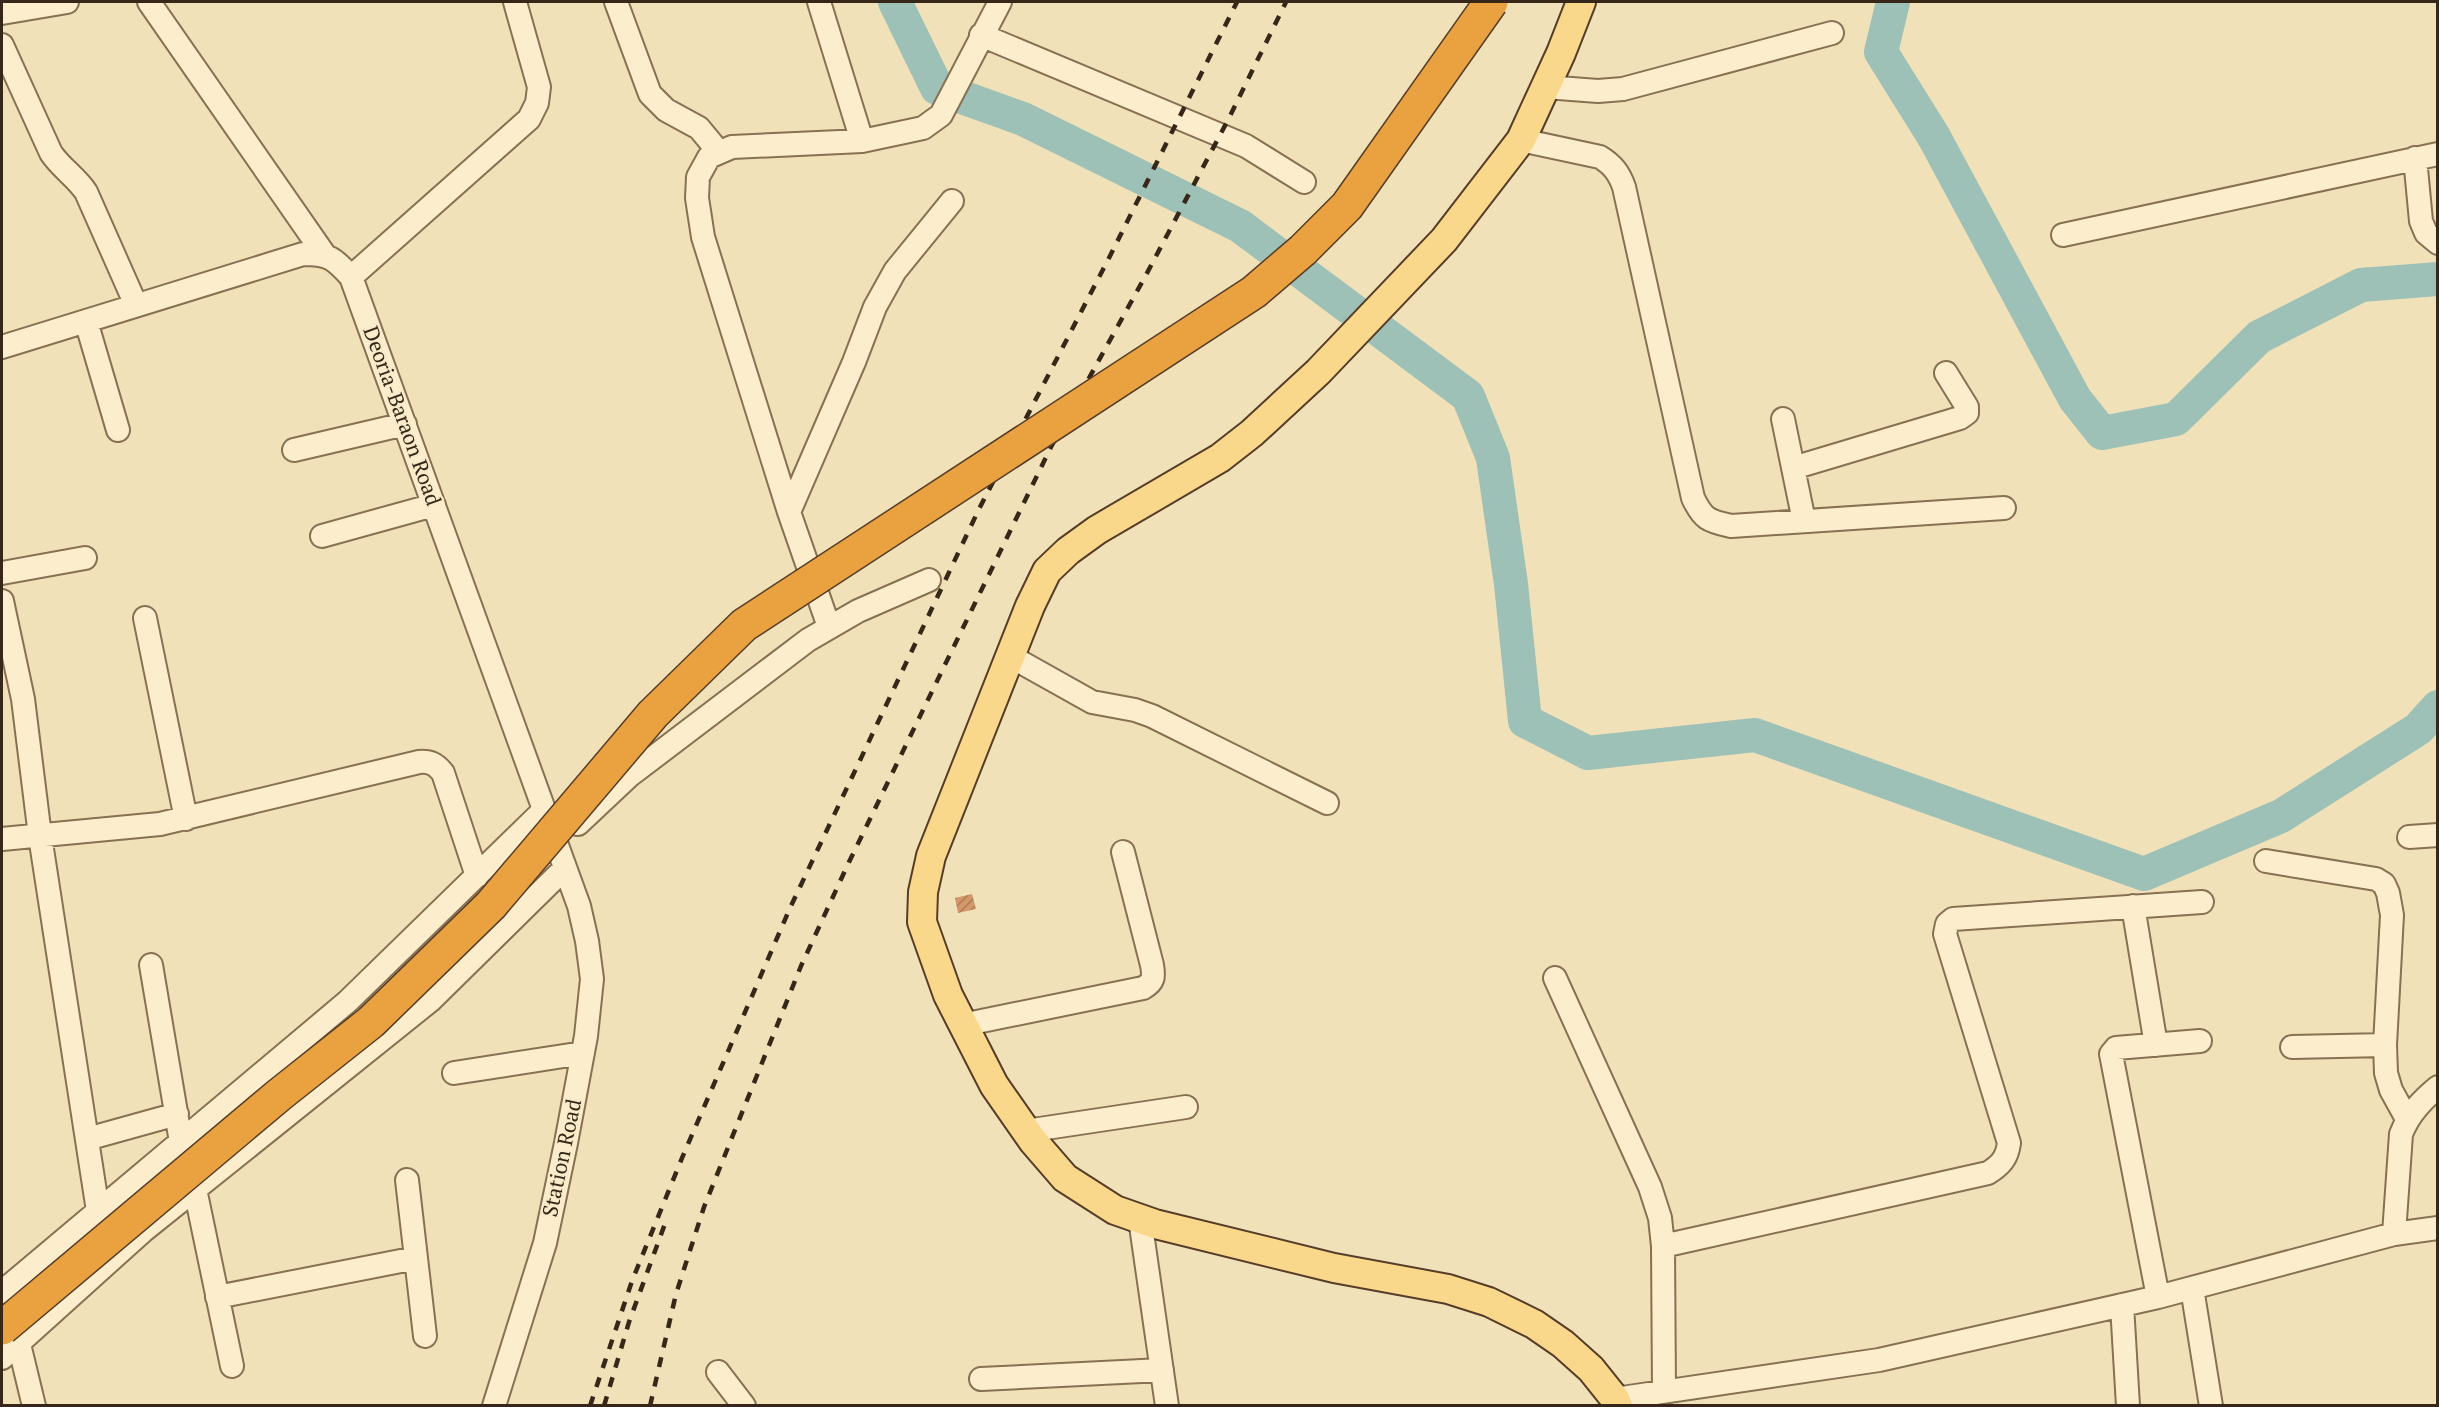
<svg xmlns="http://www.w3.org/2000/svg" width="2439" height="1407" viewBox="0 0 2439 1407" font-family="'PT Serif',serif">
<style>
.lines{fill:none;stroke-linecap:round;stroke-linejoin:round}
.river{stroke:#9ec1b7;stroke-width:34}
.building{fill:url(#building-hatch)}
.minor-casing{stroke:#887053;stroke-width:26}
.major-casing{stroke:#553d28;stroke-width:32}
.minor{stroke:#fceecc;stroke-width:22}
.major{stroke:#f9d88c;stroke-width:28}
.rail{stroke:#362719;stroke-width:4.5;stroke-dasharray:10 10;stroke-linecap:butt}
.highway-bridge-casing{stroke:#553d28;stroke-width:36;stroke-linecap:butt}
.highway-bridge{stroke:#eaa140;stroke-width:33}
.labels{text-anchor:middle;stroke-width:4.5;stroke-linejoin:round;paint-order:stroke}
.street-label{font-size:21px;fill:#362719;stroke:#f8ebc9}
</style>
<defs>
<pattern id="building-hatch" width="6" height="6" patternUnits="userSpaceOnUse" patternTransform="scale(1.5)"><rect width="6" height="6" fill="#d3976b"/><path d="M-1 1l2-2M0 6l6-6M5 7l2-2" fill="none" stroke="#ac7b57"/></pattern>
</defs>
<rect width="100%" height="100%" fill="#f1e1b9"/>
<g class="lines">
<path class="river" d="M 895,2 L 937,88 L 1023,119 L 1240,226 L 1468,396 L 1493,458 L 1511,584 L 1525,721 L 1588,753 L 1755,735 L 2144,874 L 2281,816 L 2418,729 L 2438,707
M 1893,2 L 1881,52 L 1934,137 L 2075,399 L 2102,433 L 2176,419 L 2259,337 L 2361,285 L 2438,279"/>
</g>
<path class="building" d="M 972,894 L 976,909 L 958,913 L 955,898 Z"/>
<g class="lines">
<g class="minor-casing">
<path id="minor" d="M 149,2 L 324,254
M 616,2 L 650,94 L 666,110 L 699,128 L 718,151
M 819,2 L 862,141
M 2,13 L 67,2
M 981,35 L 1246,146 L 1304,182
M 2,45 L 51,153 C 61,168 76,177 86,192 L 136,305
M 1545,87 L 1598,91 L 1623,89 L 1832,33
M 1521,140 L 1600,157 C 1613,165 1619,173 1624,187 L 1693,498 C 1703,519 1708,521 1731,526 L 2004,508
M 2415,158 L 2421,221 L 2426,233 L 2438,243
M 2063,235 L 2438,154
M 351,277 L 529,119 L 537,103 L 539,87 L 515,2
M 86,321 L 118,430
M 2,347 L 303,254 C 329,254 334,258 351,277 L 579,906 L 587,941 L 592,979 L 586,1036 L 566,1143 L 545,1243 L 494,1406
M 1783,419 L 1804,521
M 294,450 L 405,424
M 1793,468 L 1960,418 L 1967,413 L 1967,407 L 1946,373
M 789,512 L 854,362 L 875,307 L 895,271 L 952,201
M 322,536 L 434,505
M 2,573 L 85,558
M 2,601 L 23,699 L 40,836 L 98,1211
M 145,618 L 186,819
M 829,627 L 789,512 L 703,237 L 697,198 L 698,177 L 709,157 L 732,147 L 862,141 L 923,128 L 941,115 L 1000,2
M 1010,656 L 1092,702 L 1135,710 L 1152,716 L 1327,803
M 578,824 L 629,776 L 808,640 L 858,611 L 929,580
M 2409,837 L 2438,835
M 2,839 L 160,824 L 419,762 C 430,761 436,764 443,773 L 477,876
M 2266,861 L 2376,879 L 2384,884 L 2388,893 L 2392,915 L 2385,1045 L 2386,1073 L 2391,1090 L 2407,1119
M 2133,906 L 2156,1045
M 151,965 L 181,1142
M 1555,978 L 1650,1187 L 1660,1218 L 1663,1246 L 1664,1391
M 962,1025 L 1143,988 C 1154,982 1154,977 1152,965 L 1123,852
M 2292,1047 L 2385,1045
M 454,1073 L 583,1053
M 1026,1131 L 1186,1107
M 87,1139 L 177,1114
M 407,1180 L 425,1336
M 195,1189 L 232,1366
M 1140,1219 L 1167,1406
M 2394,1234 L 2401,1134 C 2409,1114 2421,1101 2438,1087
M 1663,1246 L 1988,1173 C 2001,1165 2007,1158 2009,1143 L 1945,934 L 1947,924 L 1953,919 L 2202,902
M 2192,1288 L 2211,1406
M 2,1292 L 347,1002 L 544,810
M 217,1297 L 416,1258
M 2158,1297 L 2111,1054 L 2116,1048 L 2200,1041
M 2122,1305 L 2128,1406
M 19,1344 L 34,1406
M 2,1358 L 143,1231 L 431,1000 L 565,868
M 718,1372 L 744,1406
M 981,1379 L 1162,1370
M 1615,1399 L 1879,1360 L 2158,1297 L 2394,1234 L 2438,1228"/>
</g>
<g class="major-casing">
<path id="major" d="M 1581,2 L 1561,53 L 1521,140 L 1444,240 L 1318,372 L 1252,433 L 1220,458 L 1097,530 L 1068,551 L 1047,571 L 1030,606 L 931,856 L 923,892 L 922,922 L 948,995 L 994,1085 L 1033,1141 L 1065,1178 L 1115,1210 L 1155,1224 L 1334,1268 L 1448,1289 L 1489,1302 L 1534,1324 L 1563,1344 L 1591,1369 L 1615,1399 L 1618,1406"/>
</g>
<use href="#minor" class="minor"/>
<use href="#major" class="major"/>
<path class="rail" d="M 590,1406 L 632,1281 L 682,1158 L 790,908 L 979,509 L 1110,256 L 1237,2
M 604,1406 L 629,1322 L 666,1221
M 650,1406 L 676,1294 L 704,1207 L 801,966 L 849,862 L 1051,447 L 1146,275 L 1229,118 L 1286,2"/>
<g class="highway-bridge-casing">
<path id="highway-bridge" d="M 2,1328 L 279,1095 L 371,1022 L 491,905 L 653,714 L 744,625 L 1254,292 L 1303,250 L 1347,206 L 1491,2"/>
</g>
<use href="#highway-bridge" class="highway-bridge"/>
</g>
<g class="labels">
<g class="street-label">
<text transform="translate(402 416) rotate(70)" y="7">Deoria-Baraon Road</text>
<text transform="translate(562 1158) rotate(-78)" y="7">Station Road</text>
</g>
</g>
<rect width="2439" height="1407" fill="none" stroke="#362719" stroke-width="6"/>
</svg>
